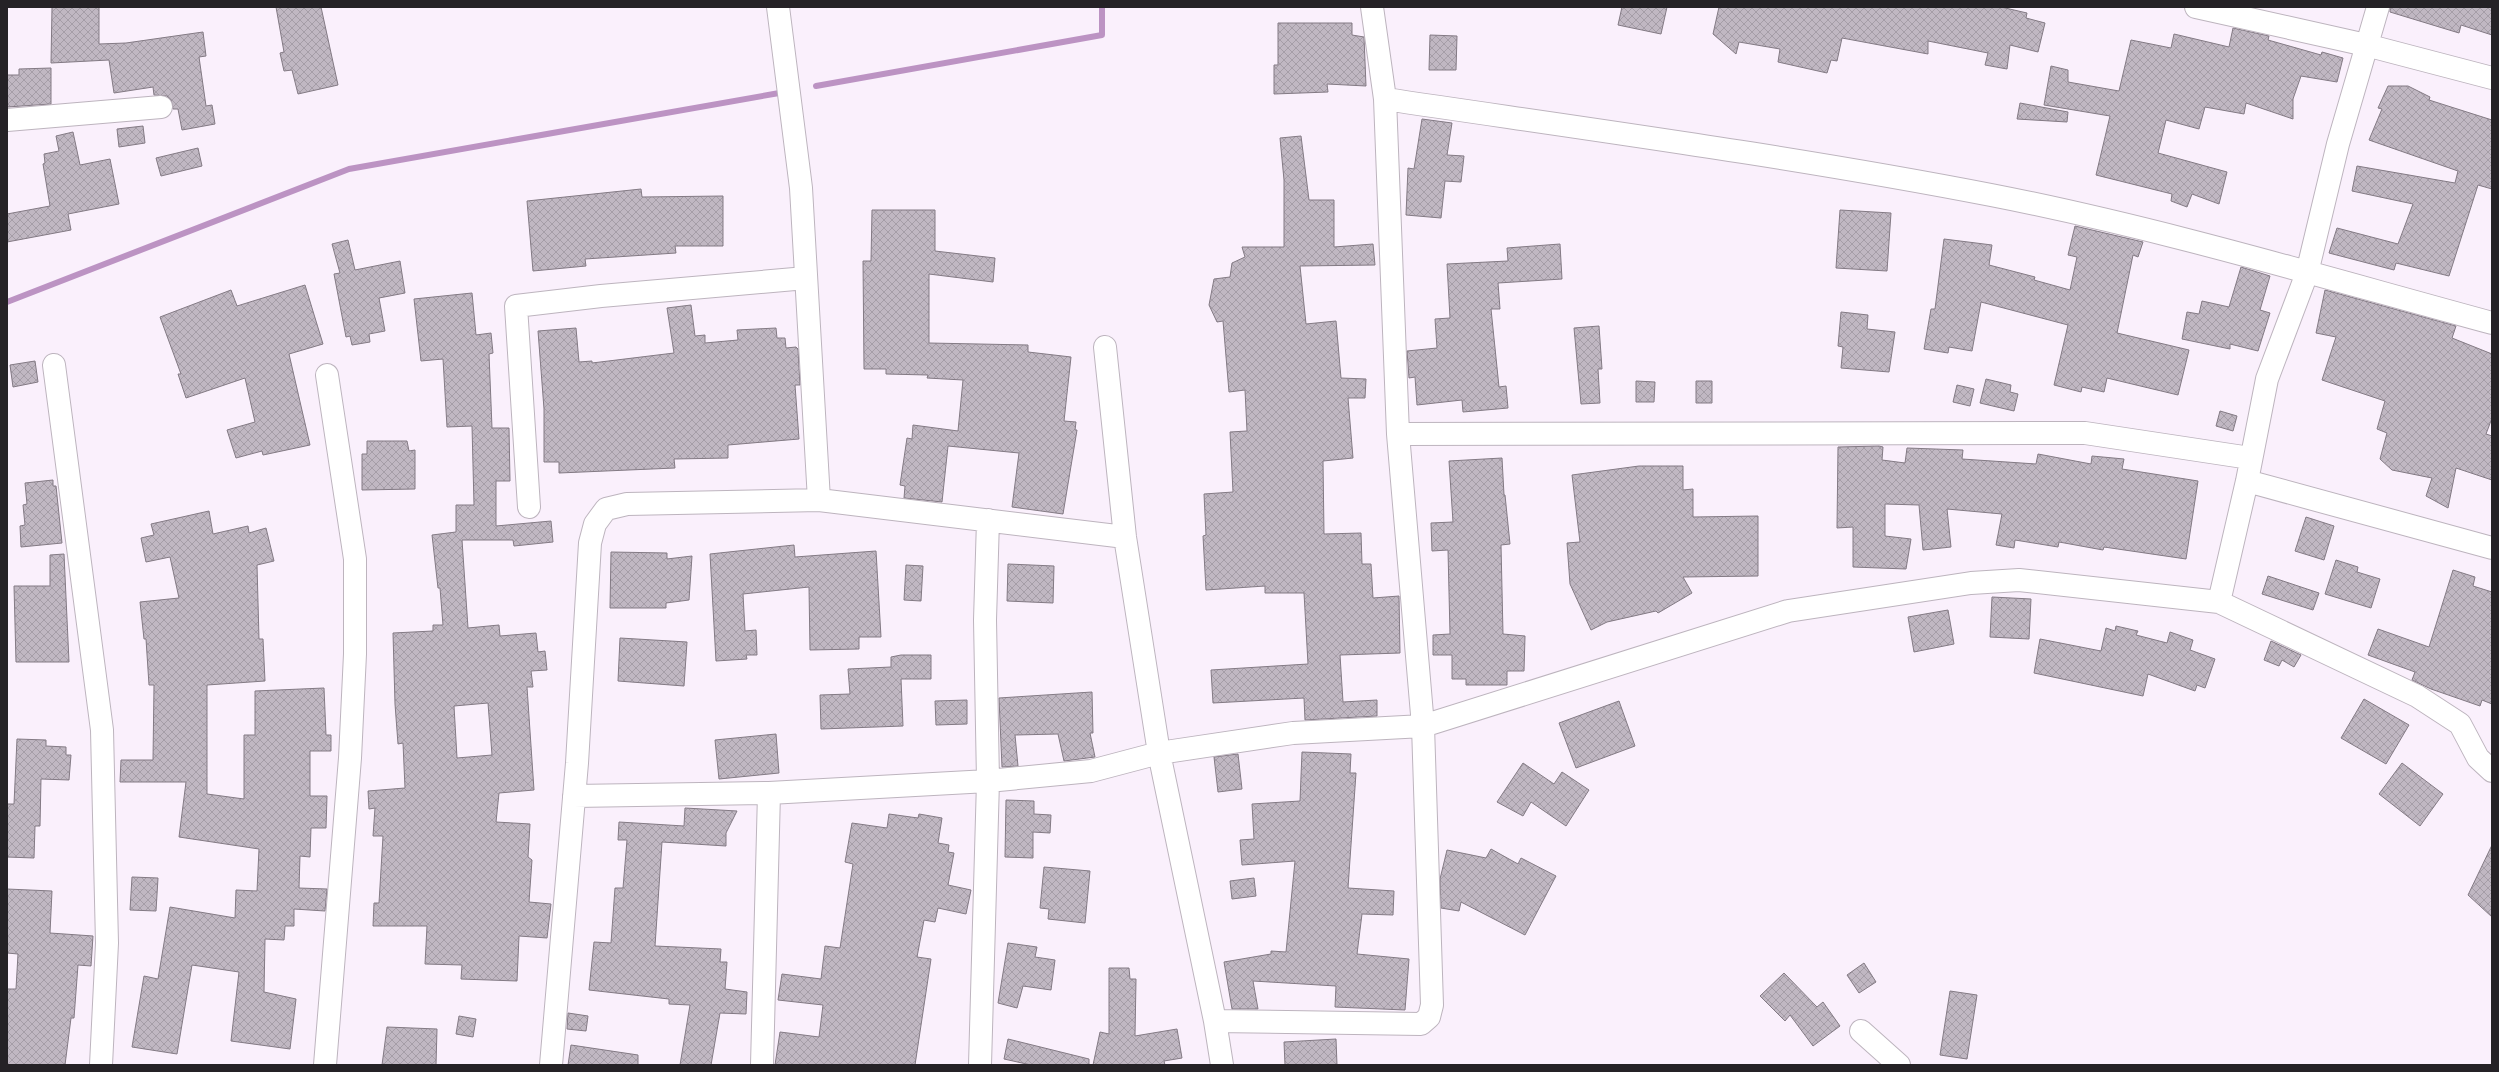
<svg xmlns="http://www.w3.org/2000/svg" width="2499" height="1072" viewBox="0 0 2499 1072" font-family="'Source Serif 4',serif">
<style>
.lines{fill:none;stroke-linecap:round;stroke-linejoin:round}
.stream{stroke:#bc93c3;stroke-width:6}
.building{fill:url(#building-cross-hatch);stroke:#837a84;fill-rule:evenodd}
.street-casing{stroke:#bdb4be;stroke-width:24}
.street{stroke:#fff;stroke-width:22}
</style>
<defs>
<pattern id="building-cross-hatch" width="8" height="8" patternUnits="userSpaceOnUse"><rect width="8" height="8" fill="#c0b7c2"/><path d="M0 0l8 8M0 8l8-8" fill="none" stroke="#a59da7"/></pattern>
</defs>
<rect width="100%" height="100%" fill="#faf0fc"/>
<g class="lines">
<path class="stream" d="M 816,86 L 1102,35 L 1102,7
M 7,302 L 349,169 L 785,92"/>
</g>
<path class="building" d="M 52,7 L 99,7 L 99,44 L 126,43 L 203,32 L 206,56 L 199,57 L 206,106 L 212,105 L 215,124 L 182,130 L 178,109 L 173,109 L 171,100 L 167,96 L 154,95 L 153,87 L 114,93 L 109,60 L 51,63 Z
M 276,7 L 321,7 L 338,85 L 298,94 L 292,70 L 284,71 L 280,53 L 284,52 Z
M 1622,7 L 1667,7 L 1661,34 L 1618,25 Z
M 1719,7 L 2001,7 L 2027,13 L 2026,18 L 2045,23 L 2038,52 L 2010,45 L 2007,69 L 1985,65 L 1988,53 L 1928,41 L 1928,54 L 1842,38 L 1837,61 L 1831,60 L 1827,73 L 1778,62 L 1780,49 L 1739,42 L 1736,54 L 1713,34 Z
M 2390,7 L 2492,7 L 2492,35 L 2461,25 L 2459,33 L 2390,12 Z
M 1278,23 L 1352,23 L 1352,35 L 1364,37 L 1366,86 L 1327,84 L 1328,92 L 1274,94 L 1274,65 L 1278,65 Z
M 2233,28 L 2269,36 L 2268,40 L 2321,55 L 2322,52 L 2343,58 L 2337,82 L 2301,76 L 2293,99 L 2293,119 L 2246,103 L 2244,114 L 2205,107 L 2199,129 L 2166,120 L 2158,153 L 2227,172 L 2219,204 L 2192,194 L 2187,207 L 2171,201 L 2172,194 L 2096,175 L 2110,116 L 2044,105 L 2051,66 L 2068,70 L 2068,82 L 2119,91 L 2131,40 L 2171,48 L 2174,34 L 2229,47 Z
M 1430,35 L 1457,36 L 1456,70 L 1429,70 Z
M 51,68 L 51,104 L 7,107 L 7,75 L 19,75 L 19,69 Z
M 2388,86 L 2408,86 L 2430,97 L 2429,100 L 2492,120 L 2492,189 L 2478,185 L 2449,276 L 2396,263 L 2394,270 L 2329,253 L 2337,228 L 2398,244 L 2413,204 L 2352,191 L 2357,166 L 2455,183 L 2458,171 L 2369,140 L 2382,109 L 2378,108 Z
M 2020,103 L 2068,112 L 2067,122 L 2017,119 Z
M 1422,119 L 1452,123 L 1447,155 L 1464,156 L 1461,182 L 1445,181 L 1441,218 L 1406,215 L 1408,168 L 1414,169 Z
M 143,126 L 145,143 L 119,147 L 117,129 Z
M 73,132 L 80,165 L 110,159 L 119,204 L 68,214 L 71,230 L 7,242 L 7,214 L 50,206 L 43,164 L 45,163 L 44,154 L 59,151 L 56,136 Z
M 1301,136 L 1309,200 L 1334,200 L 1334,247 L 1373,244 L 1375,265 L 1300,266 L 1306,324 L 1336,321 L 1341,378 L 1366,379 L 1365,398 L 1348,398 L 1353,458 L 1323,461 L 1324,534 L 1361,533 L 1362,564 L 1371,564 L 1373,598 L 1399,596 L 1400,653 L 1340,655 L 1343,702 L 1377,700 L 1377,716 L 1305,720 L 1304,698 L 1213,703 L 1211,670 L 1308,664 L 1304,593 L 1265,593 L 1265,586 L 1206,590 L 1203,536 L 1206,535 L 1204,494 L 1233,492 L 1230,432 L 1247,431 L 1245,390 L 1229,392 L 1223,321 L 1217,322 L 1209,305 L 1214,279 L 1230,277 L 1232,263 L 1245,257 L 1242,247 L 1284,247 L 1284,180 L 1280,138 Z
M 198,148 L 202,166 L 161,176 L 156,158 Z
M 641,189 L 642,197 L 723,196 L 723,246 L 675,246 L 676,253 L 585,259 L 586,266 L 533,271 L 527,201 Z
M 872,210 L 935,210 L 935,251 L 995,258 L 993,282 L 929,274 L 929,343 L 1028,345 L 1028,352 L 1071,357 L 1064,421 L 1076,422 L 1075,430 L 1077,430 L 1063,514 L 1012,507 L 1019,453 L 948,446 L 942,502 L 904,498 L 905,486 L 900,485 L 907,438 L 912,439 L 913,425 L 958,431 L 963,380 L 927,378 L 928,375 L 886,374 L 886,369 L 864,369 L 863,261 L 871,261 Z
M 1840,210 L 1891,213 L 1887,271 L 1836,268 Z
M 2075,226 L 2143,242 L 2138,257 L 2133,255 L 2117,333 L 2189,350 L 2178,395 L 2107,378 L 2104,392 L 2082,387 L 2081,392 L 2054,385 L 2068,325 L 1981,302 L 1972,351 L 1949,347 L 1948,353 L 1924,349 L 1931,309 L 1935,309 L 1944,239 L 1992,245 L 1989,265 L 2035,277 L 2034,280 L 2070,290 L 2077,257 L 2068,255 Z
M 348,240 L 355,270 L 400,261 L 405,293 L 379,298 L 385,331 L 369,334 L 370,342 L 352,345 L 350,336 L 346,337 L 334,274 L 340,273 L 332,244 Z
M 1560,244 L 1562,279 L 1498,283 L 1500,309 L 1491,309 L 1499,387 L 1506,386 L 1508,408 L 1463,412 L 1462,400 L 1417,405 L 1415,377 L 1409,378 L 1407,351 L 1437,348 L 1435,319 L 1450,318 L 1447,264 L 1508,261 L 1507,248 Z
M 2241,267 L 2270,276 L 2260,310 L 2270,313 L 2258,351 L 2230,344 L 2230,349 L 2182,339 L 2187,312 L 2199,314 L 2202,301 L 2229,307 Z
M 305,285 L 323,344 L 289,354 L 310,445 L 263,455 L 262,451 L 236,458 L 227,430 L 255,422 L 245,378 L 186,398 L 178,374 L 181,374 L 160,317 L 231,290 L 237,306 Z
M 2325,290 L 2456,326 L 2452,338 L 2492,354 L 2492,418 L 2486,434 L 2492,436 L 2492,480 L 2456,468 L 2448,508 L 2426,496 L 2432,478 L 2392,470 L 2380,459 L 2387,433 L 2377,429 L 2385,401 L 2322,380 L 2336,337 L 2316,333 Z
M 472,293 L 476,335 L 491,333 L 493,353 L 489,354 L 492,428 L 509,428 L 510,481 L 496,481 L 496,526 L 551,521 L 553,542 L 514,546 L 513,540 L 462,540 L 468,628 L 499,625 L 500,636 L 536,633 L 538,652 L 545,651 L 547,670 L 531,671 L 533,687 L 527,687 L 534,790 L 499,793 L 496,822 L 530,824 L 528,857 L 532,860 L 529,902 L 551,904 L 547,938 L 519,936 L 517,981 L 461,979 L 462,965 L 425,964 L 427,926 L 373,926 L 374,903 L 379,903 L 383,836 L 373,836 L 375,808 L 369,809 L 368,791 L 405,788 L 403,743 L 398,744 L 395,704 L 393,633 L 433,631 L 433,625 L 443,625 L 440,588 L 438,588 L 432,535 L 456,532 L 456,505 L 474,505 L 472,426 L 447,427 L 443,359 L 421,361 L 414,299 ZM 488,703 L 492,755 L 457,758 L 454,706 Z
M 691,305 L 695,336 L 705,335 L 705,343 L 738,340 L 737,330 L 776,328 L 777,338 L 785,338 L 786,348 L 796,347 L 798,349 L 800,385 L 795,385 L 799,439 L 728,445 L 728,458 L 674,459 L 675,468 L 559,473 L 559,462 L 544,462 L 544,409 L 538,331 L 576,328 L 579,362 L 592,361 L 592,363 L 674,353 L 667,308 Z
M 1841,312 L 1868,315 L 1867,329 L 1895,332 L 1889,372 L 1841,368 L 1843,347 L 1838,346 Z
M 1599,326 L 1602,369 L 1598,369 L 1600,403 L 1581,404 L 1574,328 Z
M 35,361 L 38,382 L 13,387 L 10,365 Z
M 1986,379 L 2011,385 L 2010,392 L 2018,394 L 2014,411 L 1980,403 Z
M 1636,381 L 1655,382 L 1654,402 L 1636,402 Z
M 1696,381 L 1712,381 L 1712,403 L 1696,403 Z
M 1957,385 L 1974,389 L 1970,406 L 1953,402 Z
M 2220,411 L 2237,416 L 2233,431 L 2216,426 Z
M 367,441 L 407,441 L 409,451 L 415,450 L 415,489 L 362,490 L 362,454 L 367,454 Z
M 1879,446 L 1883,447 L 1882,460 L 1905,463 L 1907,448 L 1963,450 L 1962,459 L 2036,464 L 2038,454 L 2091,464 L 2092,456 L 2124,459 L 2122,469 L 2198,481 L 2186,559 L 2104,547 L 2103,550 L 2059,542 L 2058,547 L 2015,540 L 2014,548 L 1996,545 L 2002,514 L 1947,509 L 1951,547 L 1923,550 L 1919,505 L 1885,504 L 1885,536 L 1911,539 L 1906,569 L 1853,567 L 1853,527 L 1837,528 L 1838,447 Z
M 1502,458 L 1504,495 L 1505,495 L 1510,544 L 1501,545 L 1503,634 L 1525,636 L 1524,671 L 1507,671 L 1507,685 L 1466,685 L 1466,679 L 1452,679 L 1452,655 L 1433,655 L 1433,635 L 1450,634 L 1448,550 L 1432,551 L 1431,523 L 1453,522 L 1449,461 Z
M 1639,466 L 1683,466 L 1683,490 L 1693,489 L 1693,517 L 1758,516 L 1758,576 L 1683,577 L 1692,593 L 1658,613 L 1656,611 L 1607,622 L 1591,630 L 1570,584 L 1567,543 L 1580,542 L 1572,475 Z
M 53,480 L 53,486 L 56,486 L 62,543 L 21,547 L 20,526 L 25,525 L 23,505 L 27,504 L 25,483 Z
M 209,511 L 213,534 L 248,526 L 249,533 L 266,528 L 274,561 L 257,565 L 259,639 L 263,639 L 265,681 L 207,685 L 207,794 L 244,799 L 244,735 L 255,735 L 255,691 L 324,688 L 326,735 L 331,735 L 331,751 L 310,751 L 310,796 L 327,796 L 326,828 L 311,828 L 310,857 L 300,856 L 299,888 L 327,889 L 325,911 L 294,909 L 294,926 L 285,926 L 284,940 L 265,939 L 264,992 L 296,999 L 290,1049 L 231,1041 L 239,972 L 192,965 L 177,1054 L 132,1047 L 144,976 L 158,979 L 170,907 L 235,918 L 236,890 L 257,891 L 259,849 L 179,837 L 186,782 L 120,782 L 121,760 L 153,760 L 154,685 L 149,685 L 146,639 L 144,639 L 140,602 L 179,598 L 170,557 L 146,562 L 141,538 L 154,535 L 151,524 Z
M 2306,517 L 2334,526 L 2324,560 L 2295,551 Z
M 794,545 L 795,557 L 876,551 L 881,637 L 859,637 L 859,649 L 810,650 L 809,587 L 743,594 L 745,631 L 756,630 L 757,655 L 746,655 L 747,659 L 716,661 L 710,554 Z
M 611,552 L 667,553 L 667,559 L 692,556 L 689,600 L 666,603 L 666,608 L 610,608 Z
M 64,554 L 69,662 L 16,662 L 14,586 L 50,586 L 50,555 Z
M 2336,560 L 2358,567 L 2357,572 L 2380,579 L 2371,608 L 2325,594 Z
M 1008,564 L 1054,566 L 1053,603 L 1007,601 Z
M 906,565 L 923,566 L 921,601 L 904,600 Z
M 2453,570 L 2475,577 L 2473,586 L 2492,592 L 2492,704 L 2482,700 L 2480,706 L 2431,689 L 2412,680 L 2415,672 L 2368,655 L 2378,629 L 2429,647 Z
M 2268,576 L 2319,593 L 2313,610 L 2262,594 Z
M 1992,597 L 2031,599 L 2029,639 L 1990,637 Z
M 1948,610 L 1954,644 L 1914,652 L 1908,617 Z
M 2116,626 L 2138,631 L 2136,635 L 2167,643 L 2170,632 L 2193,640 L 2190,650 L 2215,659 L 2205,688 L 2197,685 L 2195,691 L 2148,674 L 2143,696 L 2034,673 L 2040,639 L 2101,651 L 2106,628 L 2115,631 Z
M 620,638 L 687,642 L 684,686 L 618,681 Z
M 2271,641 L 2301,655 L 2294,667 L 2282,660 L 2279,666 L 2264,660 Z
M 901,655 L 931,655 L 931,679 L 901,679 L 903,726 L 821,729 L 820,695 L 850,694 L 848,669 L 891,667 L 891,657 Z
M 1092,692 L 1093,733 L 1090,733 L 1095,757 L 1064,761 L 1058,734 L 1015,735 L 1018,766 L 1002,767 L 999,698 Z
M 2364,699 L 2409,725 L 2386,764 L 2341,738 Z
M 967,700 L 967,724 L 936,725 L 935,701 Z
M 1619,701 L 1635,746 L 1576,768 L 1559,723 Z
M 776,734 L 779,773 L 719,779 L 715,740 Z
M 17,739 L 46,740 L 46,746 L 66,747 L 66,755 L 71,755 L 69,780 L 41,779 L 40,826 L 35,826 L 34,858 L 7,857 L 7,804 L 14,804 Z
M 1302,752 L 1351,754 L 1350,773 L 1356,773 L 1348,888 L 1394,891 L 1393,915 L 1362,914 L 1357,954 L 1409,959 L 1405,1010 L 1335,1007 L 1336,986 L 1253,981 L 1258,1009 L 1232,1009 L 1224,962 L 1271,954 L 1271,951 L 1286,952 L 1295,861 L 1242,865 L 1240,840 L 1254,839 L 1252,804 L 1300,801 Z
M 1238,754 L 1242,789 L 1218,792 L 1214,757 Z
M 1523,763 L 1554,784 L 1562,772 L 1589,790 L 1566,826 L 1531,802 L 1523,816 L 1497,802 Z
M 2402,763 L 2443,794 L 2420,826 L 2379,794 Z
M 1006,800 L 1034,801 L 1034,814 L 1051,815 L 1050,833 L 1033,832 L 1033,858 L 1005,857 Z
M 685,808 L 737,811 L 726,833 L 726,846 L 662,842 L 655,946 L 721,949 L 720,962 L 727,962 L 725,989 L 747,992 L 746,1014 L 720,1013 L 711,1065 L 680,1065 L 690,1005 L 669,1004 L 669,999 L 589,990 L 594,942 L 611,943 L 615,888 L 623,888 L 627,840 L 618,840 L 619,822 L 684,826 Z
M 889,814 L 918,818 L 919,814 L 942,818 L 938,843 L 949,845 L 948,852 L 954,853 L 948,885 L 971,890 L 966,914 L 938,908 L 935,922 L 924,920 L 917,957 L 931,959 L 915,1065 L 775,1065 L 780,1032 L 819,1037 L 823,1005 L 778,1000 L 782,974 L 821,979 L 825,946 L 840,948 L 853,864 L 845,862 L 852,823 L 887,828 Z
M 2492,845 L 2492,917 L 2468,895 Z
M 1491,849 L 1518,864 L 1521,858 L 1556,876 L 1525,935 L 1461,902 L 1459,911 L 1441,908 L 1440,879 L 1447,850 L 1486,858 Z
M 1044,867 L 1090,871 L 1085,923 L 1048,919 L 1049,909 L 1040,908 Z
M 132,877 L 158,878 L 156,911 L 130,910 Z
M 1254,878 L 1256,896 L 1232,899 L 1230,881 Z
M 7,889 L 52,891 L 50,933 L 93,936 L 91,966 L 78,965 L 74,1018 L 71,1018 L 65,1065 L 7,1065 L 7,989 L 16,989 L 18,954 L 7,953 Z
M 1008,943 L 1037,947 L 1035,957 L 1055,960 L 1051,990 L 1023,986 L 1017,1008 L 998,1003 Z
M 1864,963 L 1876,982 L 1859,993 L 1847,975 Z
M 1109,968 L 1129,968 L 1130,979 L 1136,979 L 1135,1036 L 1177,1029 L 1182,1058 L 1164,1061 L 1165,1065 L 1093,1065 L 1100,1032 L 1109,1034 Z
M 1784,973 L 1817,1007 L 1823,1002 L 1840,1026 L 1813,1046 L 1790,1015 L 1785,1021 L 1760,996 Z
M 1950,991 L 1977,995 L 1967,1059 L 1940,1055 Z
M 568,1013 L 588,1016 L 586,1031 L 567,1029 Z
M 459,1016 L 476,1019 L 473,1037 L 456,1034 Z
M 387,1027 L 437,1029 L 436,1065 L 382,1065 Z
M 1008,1039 L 1089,1059 L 1089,1065 L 1031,1065 L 1004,1059 Z
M 1336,1039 L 1337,1065 L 1285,1065 L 1284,1042 Z
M 571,1045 L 638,1055 L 638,1065 L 568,1065 Z"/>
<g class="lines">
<g class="street-casing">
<path id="street" d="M 778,7 L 801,188 L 819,500
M 2196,7 L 2366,45 L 2492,78
M 1385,99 C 1587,129 1790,156 1991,195 C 2160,228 2326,278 2492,323
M 7,120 L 161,107
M 1105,347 L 1125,537 L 1159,753 L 1215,1021 L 1222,1065
M 54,365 L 102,730 L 107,943 L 101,1065
M 1398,434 L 2085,433 L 2250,458
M 2247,481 L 2492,548
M 529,507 L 516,306 L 601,296 L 806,278
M 2219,602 L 2417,696 L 2460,724 L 2478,758 L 2492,771
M 574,796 L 769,793 L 988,781 L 1091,771 L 1159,753 L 1293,733 L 1423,726 L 1788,611 L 1971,583 L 2019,580 L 2219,602 L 2247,481 L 2267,379 L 2307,273 L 2338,144 L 2378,7
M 1215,1021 L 1421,1024 L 1429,1017 L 1432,1005 L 1423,726 L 1398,434 L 1385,99 L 1372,7
M 1861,1031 L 1899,1065
M 325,1065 L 350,758 L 355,654 L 355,559 L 327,375
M 551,1065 L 577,763 L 590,543 L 595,524 L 606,509 L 627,504 L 819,500 L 1125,537
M 762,1065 L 769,793
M 980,1065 L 988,781 L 985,620 L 988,520"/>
</g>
<use href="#street" class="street"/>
</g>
<rect width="2499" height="1072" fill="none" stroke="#252226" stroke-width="16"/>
</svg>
